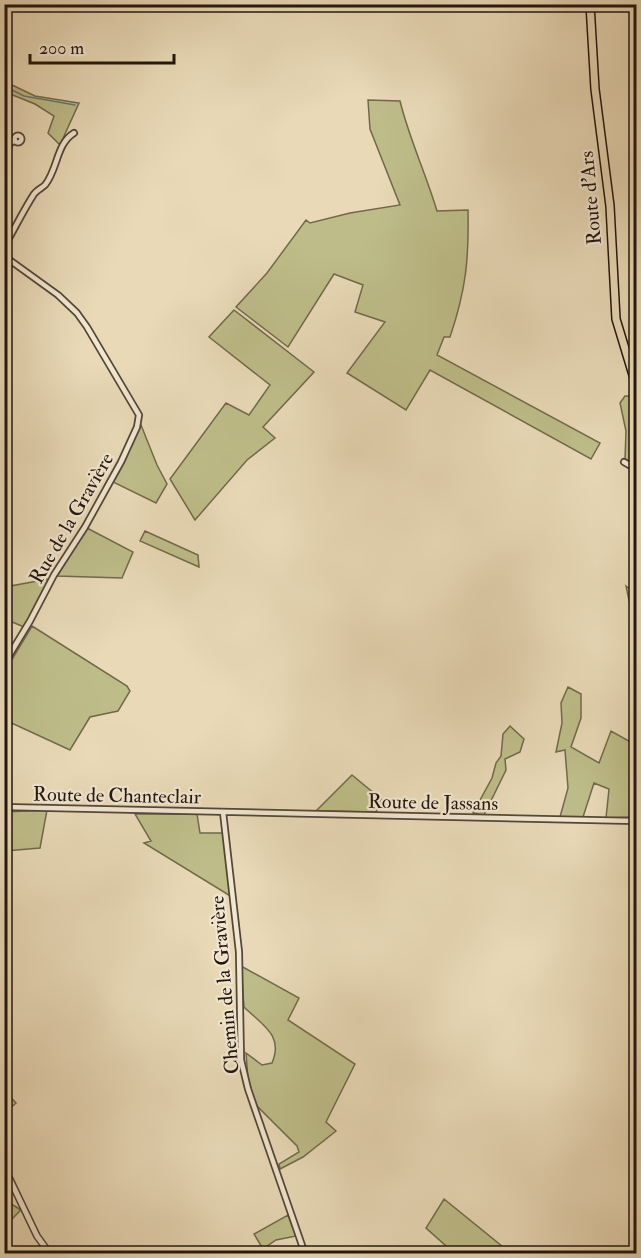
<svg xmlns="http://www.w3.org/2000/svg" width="641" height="1258" viewBox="0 0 641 1258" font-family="'IM FELL Double Pica',serif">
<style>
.green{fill:#bebd89;stroke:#706a4b;stroke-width:1.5}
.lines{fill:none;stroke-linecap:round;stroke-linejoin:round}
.stream{stroke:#6d7775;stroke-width:1.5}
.minor-casing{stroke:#544738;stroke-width:8}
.tertiary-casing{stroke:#544738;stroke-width:8}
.primary-casing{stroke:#23160d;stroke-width:10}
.minor{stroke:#f1e6d0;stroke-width:4.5}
.tertiary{stroke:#f1e6d0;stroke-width:5}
.primary{stroke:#e9d9b7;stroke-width:7}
.labels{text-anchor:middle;stroke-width:4.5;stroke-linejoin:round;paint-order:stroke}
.street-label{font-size:20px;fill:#23160d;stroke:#f1e6d0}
</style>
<rect width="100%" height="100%" fill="#e9d9b7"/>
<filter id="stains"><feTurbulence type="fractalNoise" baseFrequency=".00333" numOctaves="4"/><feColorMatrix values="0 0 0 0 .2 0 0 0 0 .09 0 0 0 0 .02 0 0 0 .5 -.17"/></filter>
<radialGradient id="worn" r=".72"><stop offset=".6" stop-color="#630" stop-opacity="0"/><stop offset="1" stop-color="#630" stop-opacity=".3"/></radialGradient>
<path class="green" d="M 12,85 L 35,96 L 79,103 L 60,145 L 48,133 L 54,116 L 35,104 L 5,92 L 5,87 Z
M 368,100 L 400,101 C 409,138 426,174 437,211 L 468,210 C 469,259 466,290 450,337 L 444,337 L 437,355 L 600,443 L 591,459 L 430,370 L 406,410 L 347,373 L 385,322 L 355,312 L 363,285 L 334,274 L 288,347 L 236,307 L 267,273 L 306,220 L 310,223 L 350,213 L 400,205 L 370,129 Z
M 234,310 L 314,372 L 263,427 L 275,438 L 247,460 L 195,520 L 170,479 L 226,403 L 249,415 L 270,385 L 209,337 Z
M 625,396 L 634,396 L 636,403 L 636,465 L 625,459 L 626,431 L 620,403 Z
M 141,425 L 157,465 L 167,484 L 156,503 L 113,482 Z
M 87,528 L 133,552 L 122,578 L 57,576 Z
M 145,531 L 198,555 L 199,567 L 140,541 Z
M 49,579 L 24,627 L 5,619 L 5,587 Z
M 626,586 L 636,593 L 636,627 L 634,624 Z
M 32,626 L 127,686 L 130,691 L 118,711 L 90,717 L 70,750 L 5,720 L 5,671 Z
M 568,687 L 581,694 L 581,718 L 571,747 L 599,763 L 611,731 L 636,745 L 636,805 L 631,817 L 606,818 L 609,789 L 594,783 L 583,817 L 560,817 L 568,788 L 565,750 L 556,752 L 562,723 L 561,703 Z
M 510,726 L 524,739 L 520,752 L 505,759 L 506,770 L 484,815 L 473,813 L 492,778 L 496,763 L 501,756 L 503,734 Z
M 352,775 L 381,799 L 376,812 L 316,811 Z
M 47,810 L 40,848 L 5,851 L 5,812 Z
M 135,814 L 197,814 L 200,833 L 223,833 L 232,897 L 144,843 L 151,841 Z
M 241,966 L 299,998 L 288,1020 L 355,1064 L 326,1122 L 336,1131 L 303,1157 L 280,1169 L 279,1164 L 299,1152 L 297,1146 L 256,1105 L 248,1079 L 246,1053 L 262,1065 L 272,1063 C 284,1035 262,1025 244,1007 Z
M 4,1090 L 16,1103 L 5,1113 L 4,1113 Z
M 444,1199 L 503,1247 L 499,1253 L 454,1253 L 426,1228 Z
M 5,1200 L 21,1210 L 5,1226 Z
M 288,1215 L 296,1236 L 276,1240 L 263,1249 L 263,1253 L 259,1253 L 263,1249 L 254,1234 Z"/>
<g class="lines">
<path class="stream" d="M 4,86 L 24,96 L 75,105"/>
<g class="minor-casing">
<path id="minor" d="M14.5 139a3.5 3.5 0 1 1 7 0a3.5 3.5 0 1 1-7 0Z
M 4,155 L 11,142 L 15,141
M 4,247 C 14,230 23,211 34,194 C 37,190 42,188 45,185 C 58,169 56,144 74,133
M 4,256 L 58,295 L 77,313 L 87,327 L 139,415 L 137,427 L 121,462 L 85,527 L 54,575 L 30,621 L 4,664
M 624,462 L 636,469
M 4,807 L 636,821
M 223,812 L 239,952 L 241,1060 L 248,1089 L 305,1254"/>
</g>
<g class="tertiary-casing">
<path id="tertiary" d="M 4,1167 L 37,1236 L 50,1254"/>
</g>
<g class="primary-casing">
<path id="primary" d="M 590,4 L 595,89 L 610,206 L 616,319 L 636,385"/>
</g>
<use href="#minor" class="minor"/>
<use href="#tertiary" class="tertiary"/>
<use href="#primary" class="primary"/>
</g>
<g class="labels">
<g class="street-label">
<text transform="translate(590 198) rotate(-95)" y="7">Route d'Ars</text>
<text transform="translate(71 518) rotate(-60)" y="7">Rue de la Gravière</text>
<text transform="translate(117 795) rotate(1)" y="7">Route de Chanteclair</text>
<text transform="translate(433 802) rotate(1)" y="7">Route de Jassans</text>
<text transform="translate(224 985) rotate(-95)" y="7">Chemin de la Gravière</text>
</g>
</g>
<rect width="641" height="1258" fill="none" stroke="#e9d9b7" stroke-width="24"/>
<rect x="6" y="6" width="629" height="1246" fill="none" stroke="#23160d" stroke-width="3"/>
<rect x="12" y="12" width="617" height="1234" fill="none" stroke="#23160d" stroke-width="1.5"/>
<path d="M30 54v9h144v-9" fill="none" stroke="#23160d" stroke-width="3"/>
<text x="39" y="54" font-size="18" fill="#23160d" stroke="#f1e6d0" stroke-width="4.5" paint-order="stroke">200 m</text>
<rect width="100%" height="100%" filter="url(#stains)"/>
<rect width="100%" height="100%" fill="url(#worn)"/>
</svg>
